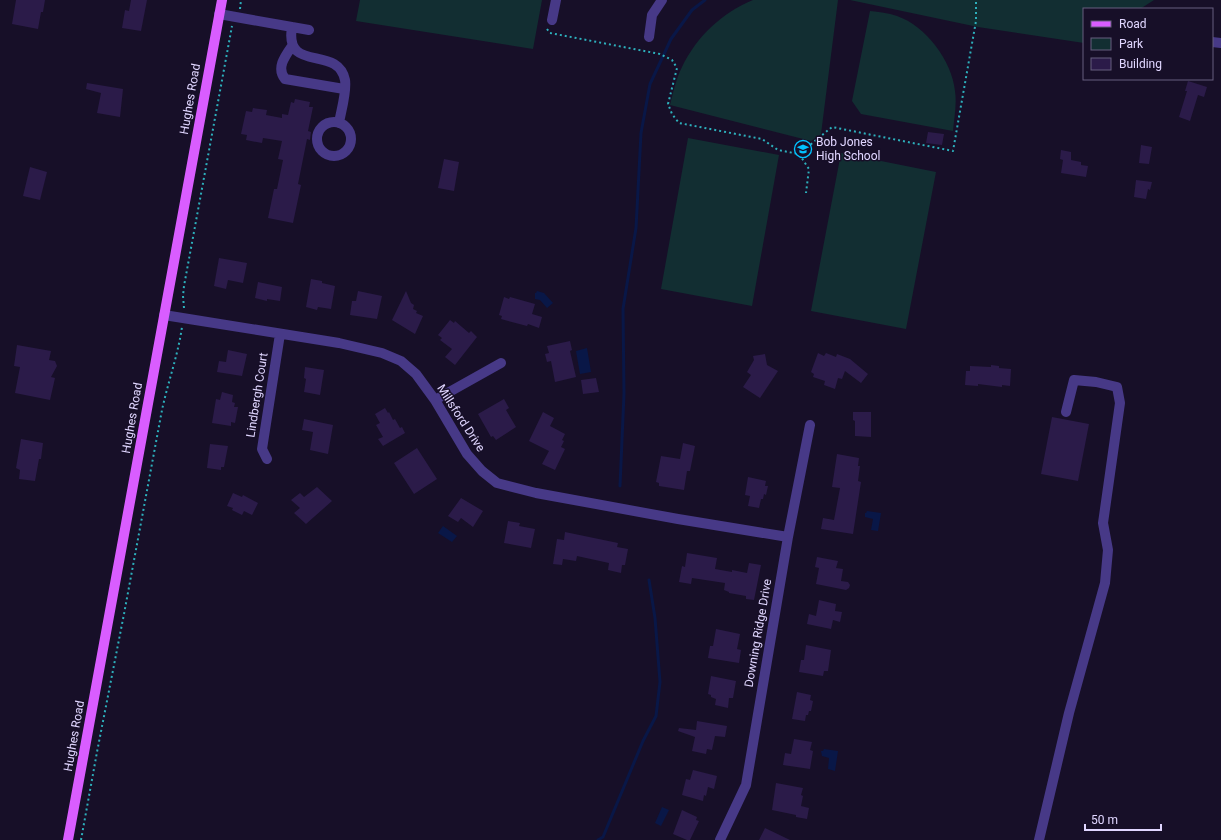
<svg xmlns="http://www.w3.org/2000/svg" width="1221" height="840" viewBox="0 0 1221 840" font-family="Roboto,sans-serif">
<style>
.green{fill:#122e32}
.water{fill:#091747}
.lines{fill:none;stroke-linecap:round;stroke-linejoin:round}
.stream{stroke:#091747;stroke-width:3}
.building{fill:#2b1b49}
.path{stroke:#2db0bc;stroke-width:2;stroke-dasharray:2 3;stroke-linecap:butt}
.minor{stroke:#473987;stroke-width:10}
.major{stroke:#d95dff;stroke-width:10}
.labels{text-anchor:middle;stroke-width:3;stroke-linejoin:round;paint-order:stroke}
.street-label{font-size:12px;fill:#e0d6ff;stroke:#170f28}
.poi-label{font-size:12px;fill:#e0d6ff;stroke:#170f28;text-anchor:start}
</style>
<rect width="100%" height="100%" fill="#170f28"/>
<path class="green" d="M 360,0 L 542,0 L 533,49 L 356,21 Z
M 753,0 L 838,0 L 821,134 L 811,141 L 670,105 C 673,93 676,79 682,67 C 697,36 722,13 753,0 Z
M 850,0 L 1154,0 L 1140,9 L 1084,9 L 1084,43 L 978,27 Z
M 870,11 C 879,12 888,13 897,16 C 926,26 952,61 955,91 C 957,105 954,118 953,131 L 861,114 L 852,101 Z
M 688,138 L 779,155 L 752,306 L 661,289 Z
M 841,153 L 936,172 L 906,329 L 811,311 Z"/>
<path class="water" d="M 537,291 L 544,293 L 553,303 L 547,308 L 540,300 L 535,299 L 535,293 L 536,293 Z
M 587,348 L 591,372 L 580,374 L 576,351 Z
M 867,511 L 881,513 L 878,531 L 871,530 L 873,519 L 865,517 L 865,513 L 866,513 Z
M 443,526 L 457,536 L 452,542 L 438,533 Z
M 824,749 L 838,751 L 835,771 L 828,769 L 829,758 L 822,756 L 821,751 L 823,751 Z
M 662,807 L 669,810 L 661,826 L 655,823 Z"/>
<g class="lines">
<path class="stream" d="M 620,486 L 624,394 L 623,309 L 636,228 L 641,133 L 650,84 L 671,39 L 692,10 L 705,0
M 598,840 L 603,837 L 643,741 L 656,716 L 660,682 L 655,618 L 649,580"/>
</g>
<path class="building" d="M 16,0 L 45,0 L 43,12 L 41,12 L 38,29 L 12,24 Z
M 131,0 L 147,0 L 141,31 L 122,28 L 125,10 L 129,11 Z
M 1188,81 L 1207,87 L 1204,97 L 1198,95 L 1190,121 L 1179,117 L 1187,91 L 1185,91 Z
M 87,83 L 123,89 L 120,117 L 97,113 L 101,93 L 86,89 Z
M 295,99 L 310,102 L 309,107 L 313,107 L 308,131 L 311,132 L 310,140 L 307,139 L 298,184 L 301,185 L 293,223 L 268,218 L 274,189 L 277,189 L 283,160 L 278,159 L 282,141 L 263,138 L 262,143 L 246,140 L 247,135 L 241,134 L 246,111 L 252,112 L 253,108 L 267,110 L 266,115 L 282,118 L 282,114 L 288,115 L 291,102 L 294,103 Z
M 928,132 L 944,134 L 942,145 L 926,143 Z
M 1141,145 L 1152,147 L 1149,164 L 1139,163 Z
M 1061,150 L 1071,152 L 1071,160 L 1081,162 L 1081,165 L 1088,166 L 1086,177 L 1061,173 L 1063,160 L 1060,159 Z
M 444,159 L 459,162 L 454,191 L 438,188 Z
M 30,167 L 47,172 L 40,200 L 23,196 Z
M 1136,180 L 1152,182 L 1150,190 L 1148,189 L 1146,199 L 1134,197 Z
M 219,258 L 247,263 L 243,283 L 228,280 L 226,289 L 214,286 Z
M 311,279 L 322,281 L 322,283 L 335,286 L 331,309 L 318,307 L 317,310 L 306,307 Z
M 258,282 L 282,287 L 280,301 L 267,299 L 267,301 L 255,298 Z
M 358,291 L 382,296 L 377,319 L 350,315 L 352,301 L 356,301 Z
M 406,291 L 411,303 L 414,305 L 413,309 L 417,311 L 416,313 L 423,316 L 415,334 L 392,320 Z
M 504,297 L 509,299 L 510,297 L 535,304 L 532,314 L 542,317 L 539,328 L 528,324 L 527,326 L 501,319 L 502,316 L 499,315 Z
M 450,320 L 454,323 L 455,321 L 469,333 L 471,331 L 477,337 L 455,365 L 445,357 L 452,349 L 440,340 L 442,338 L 438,335 Z
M 570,341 L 572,350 L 570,351 L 576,377 L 555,382 L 551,361 L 547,362 L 545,354 L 549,353 L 547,346 Z
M 17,345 L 51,351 L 49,360 L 55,361 L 57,366 L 51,377 L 55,378 L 50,400 L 15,393 L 20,367 L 14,366 Z
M 228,350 L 247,354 L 242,376 L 217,372 L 219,361 L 226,362 Z
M 818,353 L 824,356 L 826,353 L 836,357 L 837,354 L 850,359 L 868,374 L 861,383 L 845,371 L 842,379 L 838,378 L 835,389 L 824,385 L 825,381 L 813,377 L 814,374 L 811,372 Z
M 765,354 L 767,365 L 778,371 L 760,398 L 743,387 L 751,375 L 747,372 L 754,360 L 753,356 Z
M 991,365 L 999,366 L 999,368 L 1011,369 L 1010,386 L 1002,385 L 1002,387 L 978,384 L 978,386 L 965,385 L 966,371 L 970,371 L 970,366 L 991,367 Z
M 305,367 L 324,370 L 320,395 L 304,392 L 306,379 L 304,378 Z
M 596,378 L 599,392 L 583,394 L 581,380 Z
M 222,392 L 233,395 L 232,402 L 235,403 L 234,407 L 238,407 L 235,423 L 231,422 L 231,426 L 212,423 L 216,399 L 220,400 Z
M 504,399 L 509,408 L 506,410 L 516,427 L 496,440 L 493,436 L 491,437 L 478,414 Z
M 385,408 L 388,413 L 389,412 L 393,420 L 395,419 L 400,428 L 402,427 L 405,433 L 383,446 L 378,439 L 383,437 L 376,425 L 380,423 L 375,414 Z
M 543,412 L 554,418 L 550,426 L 565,434 L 562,440 L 564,441 L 561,447 L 565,449 L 555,470 L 542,464 L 549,451 L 529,441 Z
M 853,412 L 871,412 L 871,437 L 855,436 L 855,421 L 853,420 Z
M 1052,417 L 1089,424 L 1078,481 L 1041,474 Z
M 304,419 L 333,425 L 328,454 L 310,450 L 313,432 L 302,430 Z
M 21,439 L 43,443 L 41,459 L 39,459 L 35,481 L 19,479 L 20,470 L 16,468 Z
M 683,443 L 695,446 L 690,471 L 687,471 L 684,490 L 659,486 L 659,483 L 656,482 L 661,456 L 680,459 Z
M 210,444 L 228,446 L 224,467 L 221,467 L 221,470 L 207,468 Z
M 417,448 L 437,479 L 414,494 L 394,463 Z
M 837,454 L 859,458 L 858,466 L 860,466 L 858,481 L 861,482 L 853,534 L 821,529 L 823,518 L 834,520 L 840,488 L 832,487 Z
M 748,477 L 766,481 L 765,486 L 768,486 L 766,495 L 764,494 L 763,499 L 761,499 L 759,508 L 748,506 L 750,496 L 745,495 Z
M 317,487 L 332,501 L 306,524 L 294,513 L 300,508 L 291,500 L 300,493 L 304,497 Z
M 233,493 L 242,497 L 243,495 L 258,503 L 252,515 L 244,511 L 242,515 L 232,510 L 233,508 L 227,506 Z
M 461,498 L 483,511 L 473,527 L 461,518 L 458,522 L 448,516 Z
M 508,521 L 520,523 L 519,526 L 535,529 L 531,548 L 504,543 Z
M 565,532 L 618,543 L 617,547 L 628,549 L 625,565 L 622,565 L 621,573 L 608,570 L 609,563 L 577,556 L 576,561 L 563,559 L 562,565 L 553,564 L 557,539 L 564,540 Z
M 687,553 L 717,558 L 715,569 L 732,572 L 732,570 L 747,573 L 749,563 L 761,565 L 754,600 L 746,599 L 746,596 L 729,593 L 729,592 L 724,590 L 725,583 L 692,578 L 691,584 L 679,582 L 682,566 L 685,567 Z
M 817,557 L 838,561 L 836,568 L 843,569 L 841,581 L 848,582 L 850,585 L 849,588 L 846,590 L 816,584 L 819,568 L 815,567 Z
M 819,600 L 836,604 L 835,611 L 842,612 L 840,622 L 833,620 L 831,629 L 807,624 L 809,614 L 816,616 Z
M 716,629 L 740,634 L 737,649 L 741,650 L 739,663 L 708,658 L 710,646 L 713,646 Z
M 806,645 L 831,650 L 828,671 L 824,671 L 823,676 L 799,672 L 801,660 L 804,660 Z
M 711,676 L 736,681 L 733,698 L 729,698 L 728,708 L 715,705 L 716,699 L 711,697 L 711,695 L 708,694 Z
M 797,692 L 811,695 L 810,700 L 813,701 L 811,711 L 809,711 L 808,715 L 806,715 L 805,721 L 792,719 Z
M 697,721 L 727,726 L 725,737 L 715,736 L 712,750 L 707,749 L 706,754 L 692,751 L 695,737 L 678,731 L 679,728 L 696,730 Z
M 794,739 L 812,742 L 810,750 L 813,751 L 810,769 L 783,765 L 785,753 L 791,754 Z
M 693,770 L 717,776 L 714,789 L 708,787 L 706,796 L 704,795 L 703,801 L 682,795 L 686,779 L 690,780 Z
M 776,783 L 803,788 L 801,795 L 803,796 L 801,806 L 809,808 L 807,819 L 796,817 L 796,815 L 772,810 Z
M 682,810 L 697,817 L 696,820 L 699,821 L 690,840 L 687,840 L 673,834 Z
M 765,828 L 790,840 L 759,840 Z"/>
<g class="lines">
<path class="path" d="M 240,9 L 241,0
M 547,29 L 550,33 L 660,54 L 672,60 L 677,68 L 668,104 L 672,114 L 679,123 L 762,139 L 778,150 L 799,154 L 809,169 L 806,193
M 799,154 L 832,127 L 953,151 L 976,21 L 976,0
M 184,308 L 183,296 L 184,286 L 232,26
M 81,840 L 97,752 L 124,614 L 162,410 C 168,382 178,355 182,327"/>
<path class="minor" d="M 219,14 L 309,30
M 552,20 L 556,0
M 292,27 C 284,74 338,44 345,80 C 347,91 341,111 339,123
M 649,37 L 652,15 L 662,0
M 1212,42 L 1221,43
M 292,46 C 285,56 276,68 285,79 L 344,89
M317 139a17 17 0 1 1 34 0a17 17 0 1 1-34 0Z
M 164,315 L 339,343 L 382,353 L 401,361 L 416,374 L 435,400 L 467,454 L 482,471 L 497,483 L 536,493 L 678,519 L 788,537
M 435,400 L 501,363
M 267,459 L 262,449 L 280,334
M 720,840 L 746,785 L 788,537 L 810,425
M 1039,840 L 1069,713 L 1105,583 L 1108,550 L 1103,523 L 1120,403 L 1117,387 L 1096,382 L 1074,380 L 1066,412"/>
<path class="major" d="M 68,840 L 222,0"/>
</g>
<defs>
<g id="school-ring" transform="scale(0.9)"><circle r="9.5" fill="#170f28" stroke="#02c2ff" stroke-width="1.5"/><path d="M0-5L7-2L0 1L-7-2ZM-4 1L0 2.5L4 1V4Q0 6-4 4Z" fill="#02c2ff"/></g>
</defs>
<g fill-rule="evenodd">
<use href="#school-ring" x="803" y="149"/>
</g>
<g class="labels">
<g class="street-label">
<text transform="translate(190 99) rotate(-80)" y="4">Hughes Road</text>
<text transform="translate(257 395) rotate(-81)" y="4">Lindbergh Court</text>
<text transform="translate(132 418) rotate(-80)" y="4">Hughes Road</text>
<text transform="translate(461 418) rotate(57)" y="4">Millsford Drive</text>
<text transform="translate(758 633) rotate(-80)" y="4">Downing Ridge Drive</text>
<text transform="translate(74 736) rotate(-80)" y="4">Hughes Road</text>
</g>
<g class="poi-label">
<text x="816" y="146">Bob Jones<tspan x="816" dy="14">High School</tspan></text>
</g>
</g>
<rect x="1083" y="8" width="130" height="72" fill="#170f28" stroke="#675f7e"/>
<rect x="1091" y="21" width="20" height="6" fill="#d95dff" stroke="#675f7e"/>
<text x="1119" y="28" font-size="12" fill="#e0d6ff">Road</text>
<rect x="1091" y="38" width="20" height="12" fill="#122e32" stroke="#675f7e"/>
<text x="1119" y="48" font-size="12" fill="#e0d6ff">Park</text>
<rect x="1091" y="58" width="20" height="12" fill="#2b1b49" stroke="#675f7e"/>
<text x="1119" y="68" font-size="12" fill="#e0d6ff">Building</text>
<path d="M1085 824v6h76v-6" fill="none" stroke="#e0d6ff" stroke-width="2"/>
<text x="1091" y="824" font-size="12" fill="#e0d6ff" stroke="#170f28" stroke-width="3" paint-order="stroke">50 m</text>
</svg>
